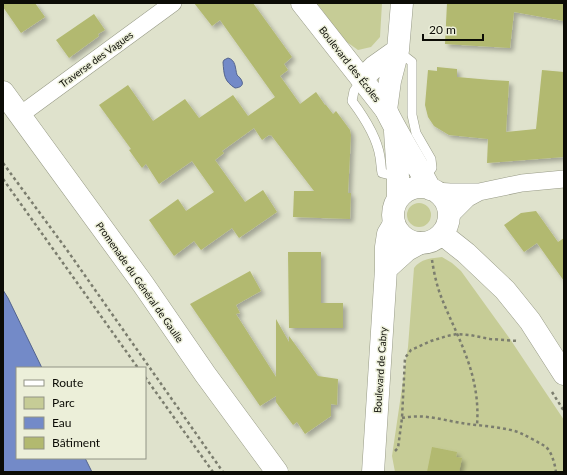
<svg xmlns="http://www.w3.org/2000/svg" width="567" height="475" viewBox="0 0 567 475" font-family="Lato,sans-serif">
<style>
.green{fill:#c6cc96}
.water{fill:#738ac8;stroke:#54648e}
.building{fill:#b2b96f;filter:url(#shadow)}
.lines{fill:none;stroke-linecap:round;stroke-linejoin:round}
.service-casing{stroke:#979a86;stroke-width:10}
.minor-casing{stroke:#979a86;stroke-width:18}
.tertiary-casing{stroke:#979a86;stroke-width:23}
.primary-casing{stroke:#979a86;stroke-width:23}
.path{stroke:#7b7d6e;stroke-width:2.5;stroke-dasharray:3 3;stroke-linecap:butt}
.service{stroke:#fff;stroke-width:9}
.minor{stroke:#fff;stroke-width:17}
.tertiary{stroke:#fff;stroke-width:22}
.primary{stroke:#fff;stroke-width:22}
.labels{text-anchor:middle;stroke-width:3;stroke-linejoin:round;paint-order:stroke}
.street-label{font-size:10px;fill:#0c0c06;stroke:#ecefd9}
</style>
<defs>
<filter id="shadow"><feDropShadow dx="3.5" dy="3.5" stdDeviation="2" flood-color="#0004"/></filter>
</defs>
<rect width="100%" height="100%" fill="#dfe2cc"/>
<path class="green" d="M 317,3 L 382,3 L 380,37 L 371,47 L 358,50 L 344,40 Z
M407 215a12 12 0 1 1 24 0a12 12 0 1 1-24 0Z
M 442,257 L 452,263 L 461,271 L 510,339 L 564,420 L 564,472 L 395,472 L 392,456 L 408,347 L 414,268 C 420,259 432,258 442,257 Z"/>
<path class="water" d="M 228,58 C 236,60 235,68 237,75 C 243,80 246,87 235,88 C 224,81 224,75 223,62 L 224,60 Z
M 3,290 L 8,298 L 42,368 L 17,368 L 17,458 L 85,458 L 92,472 L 3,472 Z"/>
<path class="building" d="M 3,3 L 35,3 L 45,17 L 21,33 L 3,7 Z
M 194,3 L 253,3 L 292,57 L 284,64 L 288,70 L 280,76 L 300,104 L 316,92 L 325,105 L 326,105 L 333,114 L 336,111 L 350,130 L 351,135 L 348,193 L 351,193 L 350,219 L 293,217 L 294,191 L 314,191 L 271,135 L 270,136 L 269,135 L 262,140 L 254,128 L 222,151 L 224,153 L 215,160 L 245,202 L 263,190 L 277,212 L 239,238 L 232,228 L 201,250 L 194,241 L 174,256 L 149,220 L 178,199 L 186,211 L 214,192 L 192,161 L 159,184 L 146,164 L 142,168 L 129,150 L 131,149 L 99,105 L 128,85 L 153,121 L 185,99 L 199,118 L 233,95 L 248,116 L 275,97 L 220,20 L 212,26 Z
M 447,3 L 564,3 L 564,21 L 514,12 L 510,48 L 445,44 Z
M 94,14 L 105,30 L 98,34 L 99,36 L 69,58 L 56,40 Z
M 437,67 L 457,69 L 457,77 L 491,80 L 509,81 L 506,132 L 536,129 L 542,70 L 564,72 L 564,157 L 487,163 L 488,139 L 449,135 L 434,126 L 428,117 L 425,105 L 428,70 L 437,71 Z
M 536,211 L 558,242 L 564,238 L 564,281 L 537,243 L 524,252 L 504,225 L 521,213 Z
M 288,252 L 321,252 L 321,303 L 343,303 L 343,328 L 289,328 Z
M 250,271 L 261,291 L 236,305 L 240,313 L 236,314 L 276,377 L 276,319 L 289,342 L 289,336 L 318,376 L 338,379 L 337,405 L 331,404 L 331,416 L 305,434 L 297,422 L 293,425 L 276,402 L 276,396 L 260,406 L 190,304 Z
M 432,447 L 457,452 L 456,457 L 462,458 L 459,472 L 427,472 Z"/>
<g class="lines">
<g class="service-casing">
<path id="service" d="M 398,51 L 412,62 L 412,115 L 416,133 L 431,159 L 432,168 L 425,177
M 362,79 L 354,91 L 352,101 C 364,117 377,137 380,157 C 381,163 381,168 382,173 L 398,177"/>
</g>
<g class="minor-casing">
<path id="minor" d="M 20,115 L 173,3
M 435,191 L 450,192 L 479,192 L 522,183 L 564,179
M 449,217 L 468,198 L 479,192"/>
</g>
<g class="tertiary-casing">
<path id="tertiary" d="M 362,79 L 374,67 L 398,50
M 386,110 L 390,81 L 398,50 L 402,3
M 386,269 L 407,250 L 420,243
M 373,472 L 386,269 L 386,247 L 388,234 L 394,224"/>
</g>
<g class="primary-casing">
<path id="primary" d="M 302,3 L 386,110 C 399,137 416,162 430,189
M 3,92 L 143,284 L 205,374 L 277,472
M 395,131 L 398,177 L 398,199
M393 215a28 28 0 1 1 56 0a28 28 0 1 1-56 0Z
M 442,234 L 466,253 L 505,290 L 530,321 L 564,374"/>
</g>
<path class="path" d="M 3,163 L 67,250 L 223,472
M 3,179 L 138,368
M 432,260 C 434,273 437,287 442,299 C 449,317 458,334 465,353 C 474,376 479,400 477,425
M 145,377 L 213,472
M 552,392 L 564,411
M 402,418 C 424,413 446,421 467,424 C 484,426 502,427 518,432 C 523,434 542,444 546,447 C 552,452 555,465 556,472
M 395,451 L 398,448 L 402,418 L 405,358 L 411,350 L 431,341 L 447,336 L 457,334 L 470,335 L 490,339 L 518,341"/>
<use href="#service" class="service"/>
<use href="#minor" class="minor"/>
<use href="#tertiary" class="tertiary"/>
<use href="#primary" class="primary"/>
</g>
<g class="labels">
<g class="street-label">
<text transform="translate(96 59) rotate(-36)" y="4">Traverse des Vagues</text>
<text transform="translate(350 64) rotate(52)" y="4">Boulevard des Écoles</text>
<text transform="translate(140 282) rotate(55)" y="4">Promenade du Général de Gaulle</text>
<text transform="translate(380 370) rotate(-86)" y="4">Boulevard de Cabry</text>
</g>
</g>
<rect width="567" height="475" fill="none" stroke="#0c0c06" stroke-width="8"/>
<rect x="16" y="367" width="130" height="92" fill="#ecefd9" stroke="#929485"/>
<rect x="24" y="380" width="20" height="6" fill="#ffffff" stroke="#929485"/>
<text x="52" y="387" font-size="12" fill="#0c0c06">Route</text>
<rect x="24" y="397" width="20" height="12" fill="#c6cc96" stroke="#929485"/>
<text x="52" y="407" font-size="12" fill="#0c0c06">Parc</text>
<rect x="24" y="417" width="20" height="12" fill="#738ac8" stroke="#929485"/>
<text x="52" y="427" font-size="12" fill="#0c0c06">Eau</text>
<rect x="24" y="437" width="20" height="12" fill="#b2b96f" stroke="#929485"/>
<text x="52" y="447" font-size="12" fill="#0c0c06">Bâtiment</text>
<path d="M423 34v6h60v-6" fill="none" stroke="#0c0c06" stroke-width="2"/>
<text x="429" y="34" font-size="12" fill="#0c0c06" stroke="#ecefd9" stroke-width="3" paint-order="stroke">20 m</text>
</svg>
